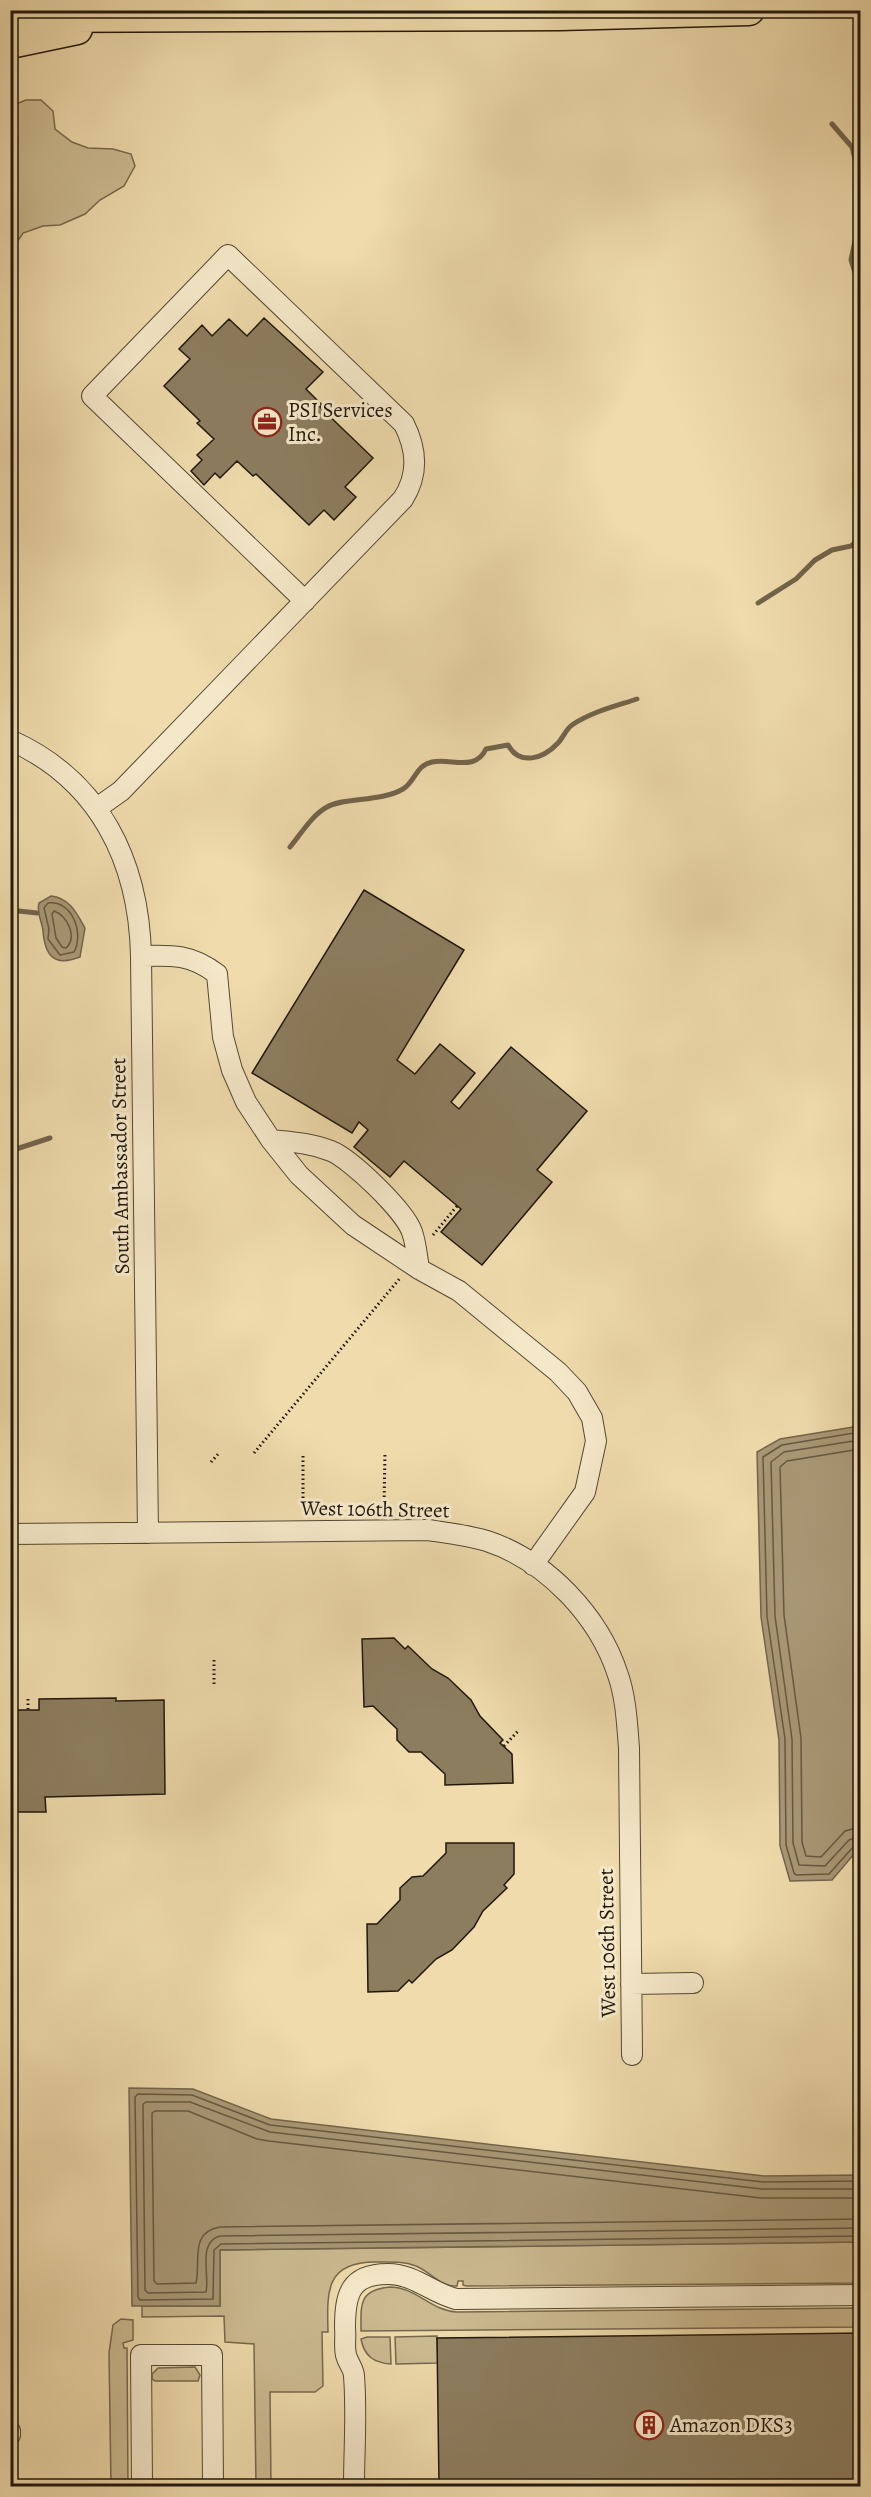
<svg xmlns="http://www.w3.org/2000/svg" width="871" height="2497" viewBox="0 0 871 2497" font-family="Alegreya,serif">
<style>
.green{fill:#ccba91;stroke:#76684e;stroke-width:1.5}
.water{fill:#a99876;stroke:#73644c;stroke-width:1.5}
.lines{fill:none;stroke-linecap:round;stroke-linejoin:round}
.shore{stroke:#655841;stroke-width:1.5}
.stream{stroke:#73644c;stroke-width:5}
.building{fill:#8c7d5f;stroke:#21170c;stroke-width:1.5}
.minor-casing{stroke:#544834;stroke-width:22}
.highway-casing{stroke:#21170c;stroke-width:33}
.path{stroke:#21170c;stroke-width:3;stroke-dasharray:1.5 3;stroke-linecap:butt}
.minor{stroke:#f5e8c9;stroke-width:20}
.highway{stroke:#efdbac;stroke-width:30}
.labels{text-anchor:middle;stroke-width:6;stroke-linejoin:round;paint-order:stroke}
.poi-label{font-size:21px;fill:#21170c;stroke:#f5e8c9;text-anchor:start}
.street-label{font-size:21px;fill:#21170c;stroke:#f5e8c9}
</style>
<rect width="100%" height="100%" fill="#efdbac"/>
<filter id="stains"><feTurbulence type="fractalNoise" baseFrequency=".00333" numOctaves="4"/><feColorMatrix values="0 0 0 0 .2 0 0 0 0 .09 0 0 0 0 .02 0 0 0 .5 -.17"/></filter>
<radialGradient id="worn" r=".72"><stop offset=".6" stop-color="#630" stop-opacity="0"/><stop offset="1" stop-color="#630" stop-opacity=".3"/></radialGradient>
<path class="green" d="M 26,100 L 41,100 L 53,111 L 55,129 L 72,142 L 88,148 L 113,149 L 131,154 L 135,166 L 124,186 L 100,200 L 85,214 L 60,225 L 43,226 L 23,233 L 15,245 L 11,246 L 11,106 Z
M 860,2242 L 860,2283 L 466,2286 L 463,2285 L 463,2281 L 458,2281 L 457,2286 C 440,2287 431,2272 416,2266 C 403,2261 389,2262 375,2262 C 325,2262 327,2292 328,2332 L 322,2332 L 323,2386 L 315,2392 L 270,2392 L 271,2486 L 256,2486 L 254,2344 L 225,2342 L 224,2316 L 142,2317 L 142,2306 L 220,2306 L 220,2250 Z
M 390,2287 C 416,2287 431,2311 457,2312 L 860,2308 L 860,2327 L 361,2331 C 361,2305 358,2290 390,2287 Z
M 121,2319 L 133,2320 L 133,2340 L 123,2343 L 124,2348 L 127,2348 L 128,2486 L 111,2486 L 109,2353 L 113,2325 Z
M 437,2336 L 438,2363 L 396,2364 L 395,2337 Z
M 367,2337 L 390,2337 L 391,2364 C 374,2363 364,2356 361,2339 Z
M 195,2367 L 200,2375 L 198,2381 L 155,2381 L 152,2379 L 152,2374 L 158,2368 Z"/>
<path class="water" d="M 51,896 C 70,898 77,914 85,928 L 80,957 C 54,967 45,956 43,931 C 42,921 36,913 39,903 Z
M 860,1426 L 860,1847 L 832,1880 L 790,1881 L 780,1846 L 779,1740 L 761,1617 L 757,1452 L 780,1439 Z
M 129,2088 L 193,2089 L 271,2119 L 764,2176 L 860,2175 L 860,2242 L 220,2250 L 220,2306 L 132,2306 Z"/>
<g class="lines">
<path class="shore" d="M 48,903 C 73,900 84,934 74,952 L 60,955 L 48,939 L 49,929 L 44,908 Z
M 54,911 C 67,915 78,937 66,948 L 62,947 L 56,938 L 52,914 Z
M 860,1432 L 782,1445 L 763,1457 L 767,1616 L 785,1739 L 786,1845 L 794,1873 L 796,1875 L 829,1874 L 854,1846 L 860,1844
M 860,1440 L 784,1452 L 771,1462 L 775,1616 L 792,1739 L 793,1843 L 799,1865 L 825,1866 L 849,1840 L 860,1836
M 860,1449 L 787,1461 L 780,1467 L 784,1615 L 801,1738 L 802,1842 L 806,1856 L 821,1857 L 845,1831 L 860,1827
M 860,2181 L 763,2182 L 270,2125 L 192,2095 L 138,2094 L 135,2097 L 138,2297 L 140,2300 L 213,2299 L 214,2250 L 221,2244 L 860,2236
M 860,2189 L 762,2189 L 270,2132 L 190,2102 L 146,2102 L 143,2104 L 145,2290 L 148,2293 L 206,2292 C 210,2275 197,2242 220,2236 L 860,2228
M 860,2198 L 761,2198 L 269,2141 L 257,2139 L 188,2111 L 155,2111 L 152,2113 L 154,2281 L 157,2284 L 196,2283 C 201,2262 189,2232 220,2227 L 860,2219"/>
<path class="stream" d="M 832,124 L 852,147 L 860,179
M 860,217 L 851,260 L 860,288
M 758,603 L 796,579 L 815,560 L 832,550 L 851,546 L 860,538
M 290,847 C 301,834 312,815 327,807 C 344,797 381,802 403,789 C 415,782 416,765 432,762 C 452,758 475,772 486,749 L 508,745 C 520,766 543,759 558,743 C 563,738 566,729 572,725 C 591,712 616,706 637,699
M 10,913 L 19,911 L 37,913
M 10,1151 L 50,1138"/>
</g>
<path class="building" d="M 264,318 L 323,372 L 306,389 L 322,405 L 320,407 L 373,458 L 345,487 L 356,497 L 334,520 L 324,510 L 309,525 L 256,474 L 253,476 L 237,461 L 220,478 L 215,473 L 204,485 L 191,471 L 202,460 L 197,455 L 214,439 L 197,423 L 200,421 L 164,386 L 190,359 L 179,349 L 202,325 L 212,336 L 229,319 L 247,336 Z
M 364,890 L 464,950 L 397,1060 L 415,1074 L 440,1044 L 475,1073 L 451,1102 L 459,1109 L 511,1047 L 587,1111 L 537,1170 L 552,1182 L 482,1265 L 441,1232 L 461,1209 L 404,1161 L 390,1177 L 354,1147 L 368,1130 L 359,1122 L 352,1133 L 252,1073 Z
M 394,1638 L 405,1649 L 408,1646 L 432,1669 L 448,1678 L 471,1700 L 480,1716 L 503,1740 L 500,1743 L 512,1754 L 513,1783 L 445,1785 L 445,1774 L 421,1752 L 409,1752 L 397,1740 L 397,1729 L 373,1706 L 364,1707 L 362,1639 Z
M 116,1698 L 116,1701 L 164,1700 L 165,1794 L 45,1797 L 46,1812 L 15,1812 L 15,1824 L 10,1824 L 10,1710 L 39,1710 L 39,1699 Z
M 446,1843 L 514,1843 L 514,1874 L 504,1885 L 507,1888 L 483,1911 L 474,1927 L 452,1950 L 436,1959 L 412,1983 L 409,1980 L 398,1991 L 368,1992 L 367,1924 L 377,1924 L 400,1900 L 400,1888 L 412,1877 L 423,1876 L 446,1853 Z
M 860,2333 L 860,2486 L 439,2486 L 437,2338 Z"/>
<g class="lines">
<g class="minor-casing">
<path id="minor" d="M 10,740 C 100,780 139,862 141,956 L 148,1533
M 97,808 L 121,791 L 403,499 C 419,474 417,450 404,424 L 228,255 L 92,396 L 305,601
M 141,956 C 172,955 191,954 217,974 L 223,1037 L 232,1070 L 246,1102 L 271,1140 L 299,1175 L 353,1225 L 419,1269 L 459,1291 L 558,1372 L 577,1392 L 592,1418 L 596,1441 L 585,1492 L 533,1565
M 271,1140 C 292,1142 311,1143 331,1151 C 351,1159 405,1211 412,1232 C 416,1243 417,1257 419,1269
M 10,1534 L 428,1530 C 448,1533 467,1535 487,1541 C 547,1561 599,1616 618,1675 C 626,1698 627,1723 629,1748 L 632,2055
M 631,1984 L 693,1983
M 10,2431 L 10,2435
M 142,2486 L 141,2355 L 212,2355 L 213,2486
M 354,2486 C 354,2450 357,2413 354,2376 C 354,2369 348,2363 346,2355 C 344,2347 346,2336 345,2328 C 345,2294 350,2274 388,2274 C 414,2274 432,2293 456,2299 L 860,2295"/>
</g>
<g class="highway-casing">
<path id="highway" d="M 10,17 L 560,15 L 749,10
M 10,43 L 77,29"/>
</g>
<path class="path" d="M 433,1235 L 457,1206
M 254,1453 L 401,1277
M 211,1462 L 219,1453
M 384,1506 L 385,1452
M 303,1507 L 303,1453
M 214,1660 L 214,1687
M 28,1699 L 28,1710
M 504,1746 L 519,1730"/>
<use href="#minor" class="minor"/>
<use href="#highway" class="highway"/>
</g>
<defs>
<g id="office-ring" transform="scale(1.5)"><circle r="9.5" fill="#f5e8c9" stroke="#8f2418" stroke-width="1.5"/><path d="M-6-3h4V-5.5h4V-3h4V5H-6ZM-1-4.5V-3h2v-1.5ZM-6 0V1H6V0Z" fill="#8f2418"/></g>
<g id="building-ring" transform="scale(1.5)"><circle r="9.5" fill="#f5e8c9" stroke="#8f2418" stroke-width="1.5"/><path d="M-4-6H4V6H1V3H-1V6H-4ZM-2.5-4.3h1.7v1.8h-1.7ZM.8-4.3h1.7v1.8H.8ZM-2.5-1h1.7V.8h-1.7ZM.8-1h1.7V.8H.8Z" fill="#8f2418"/></g>
</defs>
<g fill-rule="evenodd">
<use href="#office-ring" x="267" y="422"/>
<use href="#building-ring" x="649" y="2425"/>
</g>
<g class="labels">
<g class="poi-label">
<text x="288" y="417">PSI Services<tspan x="288" dy="24">Inc.</tspan></text>
<text x="670" y="2432">Amazon DKS3</text>
</g>
<g class="street-label">
<text transform="translate(120 1166) rotate(-91)" y="7">South Ambassador Street</text>
<text transform="translate(375 1509) rotate(1)" y="7">West 106th Street</text>
<text transform="translate(607 1943) rotate(-91)" y="7">West 106th Street</text>
</g>
</g>
<rect width="871" height="2497" fill="none" stroke="#efdbac" stroke-width="36"/>
<rect x="12" y="12" width="847" height="2473" fill="none" stroke="#21170c" stroke-width="3"/>
<rect x="18" y="18" width="835" height="2461" fill="none" stroke="#21170c" stroke-width="1.5"/>
<rect width="100%" height="100%" filter="url(#stains)"/>
<rect width="100%" height="100%" fill="url(#worn)"/>
</svg>
